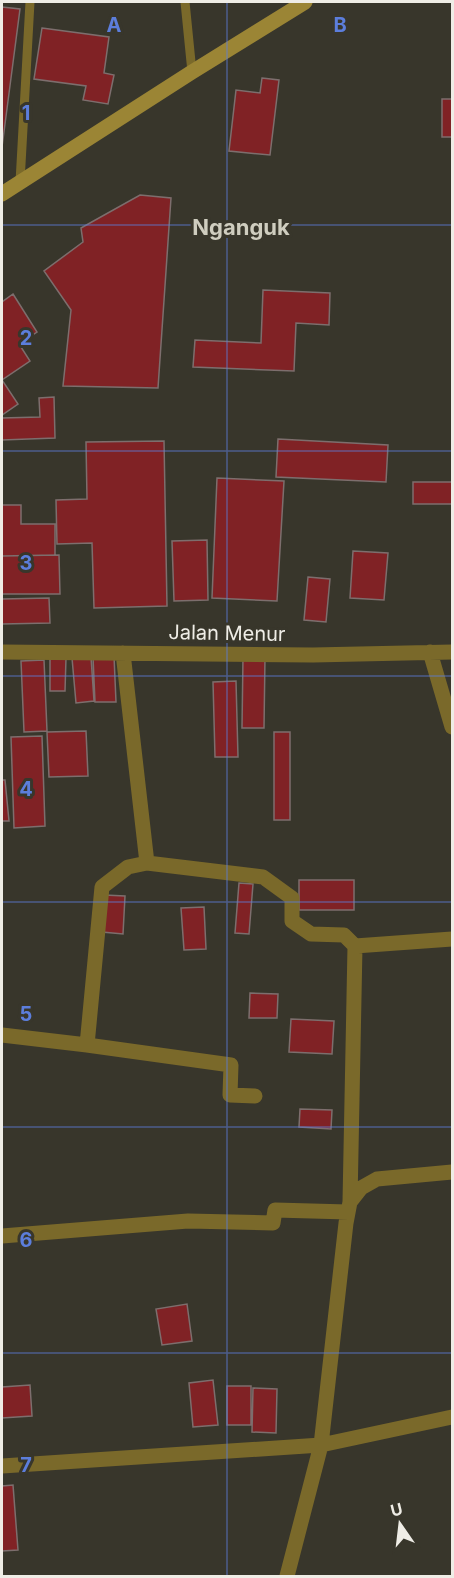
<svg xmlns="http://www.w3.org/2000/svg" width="454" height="1578" viewBox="0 0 454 1578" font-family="Inter,sans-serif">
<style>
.building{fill:#802225;stroke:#7d6e6d;stroke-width:1.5}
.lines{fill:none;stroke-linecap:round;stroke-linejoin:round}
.lane{stroke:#7a692a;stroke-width:9}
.street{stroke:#7a692a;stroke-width:15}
.secondary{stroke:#9b8535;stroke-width:15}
.grid{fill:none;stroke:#5c7edc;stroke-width:1.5;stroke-opacity:0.55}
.labels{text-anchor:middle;stroke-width:6;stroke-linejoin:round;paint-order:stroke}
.street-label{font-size:20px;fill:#efede6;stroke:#38362b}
.quarter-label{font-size:22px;font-weight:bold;fill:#cfcdbf;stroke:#38362b}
.grid-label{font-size:20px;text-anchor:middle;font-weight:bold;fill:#5c7edc;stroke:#38362b;stroke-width:6;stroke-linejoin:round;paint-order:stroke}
</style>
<rect width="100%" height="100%" fill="#38362b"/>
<path class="building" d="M 2,7 L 20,9 L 2,147 Z
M 42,28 L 109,37 L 104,73 L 114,75 L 108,104 L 83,100 L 86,86 L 34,79 Z
M 262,78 L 279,80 L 270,155 L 229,151 L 236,90 L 260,93 Z
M 442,99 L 452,99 L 452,137 L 442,137 Z
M 140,195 L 171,198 L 158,388 L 63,386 L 71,310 L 44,271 L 83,242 L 81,228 Z
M 263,290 L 330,293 L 329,325 L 296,323 L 294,371 L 193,367 L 195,340 L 261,343 Z
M 13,294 L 37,332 L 19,344 L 30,361 L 2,380 L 18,404 L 2,415 L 2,302 Z
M 54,397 L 55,438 L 2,440 L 2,418 L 40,417 L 39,398 Z
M 278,439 L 388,445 L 386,482 L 276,477 Z
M 164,441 L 167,606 L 94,608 L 92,543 L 57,544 L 56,500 L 87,499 L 86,442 Z
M 217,478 L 284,481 L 277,601 L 212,598 Z
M 413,482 L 452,482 L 452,504 L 413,504 Z
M 2,505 L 21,505 L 21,524 L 55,524 L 55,555 L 2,556 Z
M 207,540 L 208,600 L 174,601 L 172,541 Z
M 353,551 L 388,553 L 384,600 L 350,598 Z
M 59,555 L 60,594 L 2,594 L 2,556 Z
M 308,577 L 330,579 L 326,622 L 304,620 Z
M 49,598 L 50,623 L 2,624 L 2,599 Z
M 114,656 L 116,702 L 95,702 L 93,657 Z
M 91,657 L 94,701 L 76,703 L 72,658 Z
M 243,657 L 265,657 L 264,728 L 242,728 Z
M 50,658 L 66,658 L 65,691 L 50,691 Z
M 44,660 L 47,731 L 24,732 L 21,661 Z
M 236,681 L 238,757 L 215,757 L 213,682 Z
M 86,731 L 88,776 L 49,777 L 47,732 Z
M 274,732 L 290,732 L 290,820 L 274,820 Z
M 42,736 L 45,826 L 14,828 L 11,737 Z
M 2,780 L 5,780 L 9,821 L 2,821 Z
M 299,880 L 354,880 L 354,910 L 299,910 Z
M 239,883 L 253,884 L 249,934 L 235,933 Z
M 104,895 L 125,896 L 123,934 L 102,932 Z
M 204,907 L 206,949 L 184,950 L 181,908 Z
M 250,993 L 278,994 L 277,1018 L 249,1018 Z
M 291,1019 L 334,1021 L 332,1054 L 289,1052 Z
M 300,1109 L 332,1110 L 331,1129 L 299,1127 Z
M 187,1304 L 192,1341 L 162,1345 L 156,1309 Z
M 213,1380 L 218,1425 L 193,1427 L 189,1383 Z
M 30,1385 L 32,1416 L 2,1418 L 2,1387 Z
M 227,1386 L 251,1386 L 251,1425 L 227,1425 Z
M 253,1388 L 277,1389 L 276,1433 L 252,1432 Z
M 13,1485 L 18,1550 L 2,1551 L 2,1486 Z"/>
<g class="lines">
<path class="lane" d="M 185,2 L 192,72
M 20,182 L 30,2"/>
<path class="street" d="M 2,652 L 313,655 L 452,652
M 430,652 L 452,727
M 123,653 L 147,863 L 263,877 L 292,898 L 292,921 L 311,934 L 344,935 L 355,946 L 452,939
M 2,1035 L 87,1045 L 102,887 L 128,867 L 147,863
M 87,1045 L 231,1065 L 230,1095 L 255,1096
M 350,1202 L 355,946
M 2,1236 L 188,1221 L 273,1223 L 275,1210 L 348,1212
M 2,1466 L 321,1445 L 452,1417
M 287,1576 L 321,1445 L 346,1223 L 350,1202 L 361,1188 L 377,1179 L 452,1172"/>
<path class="secondary" d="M 2,194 L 192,72 L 305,2"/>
</g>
<path class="grid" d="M 227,2 L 227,1576M 2,225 L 452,225M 2,451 L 452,451M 2,676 L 452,676M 2,902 L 452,902M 2,1127 L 452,1127M 2,1353 L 452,1353"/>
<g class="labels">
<g class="street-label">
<text transform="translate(227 633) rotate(1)" y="7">Jalan Menur</text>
</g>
<g class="quarter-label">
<text x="241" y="235">Nganguk</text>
</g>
</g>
<g class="grid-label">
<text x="114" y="32">A</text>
<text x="340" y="32">B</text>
<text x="26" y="120">1</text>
<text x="26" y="345">2</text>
<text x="26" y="570">3</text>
<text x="26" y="796">4</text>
<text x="26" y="1021">5</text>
<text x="26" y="1247">6</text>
<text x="26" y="1472">7</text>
</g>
<rect width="454" height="1578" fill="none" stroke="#efede6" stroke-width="6"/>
<g transform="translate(400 1524) rotate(346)" stroke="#38362b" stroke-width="4.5" paint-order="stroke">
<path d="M0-4.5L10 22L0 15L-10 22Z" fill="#efede6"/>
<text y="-9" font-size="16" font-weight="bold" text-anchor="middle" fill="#efede6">U</text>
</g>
</svg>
